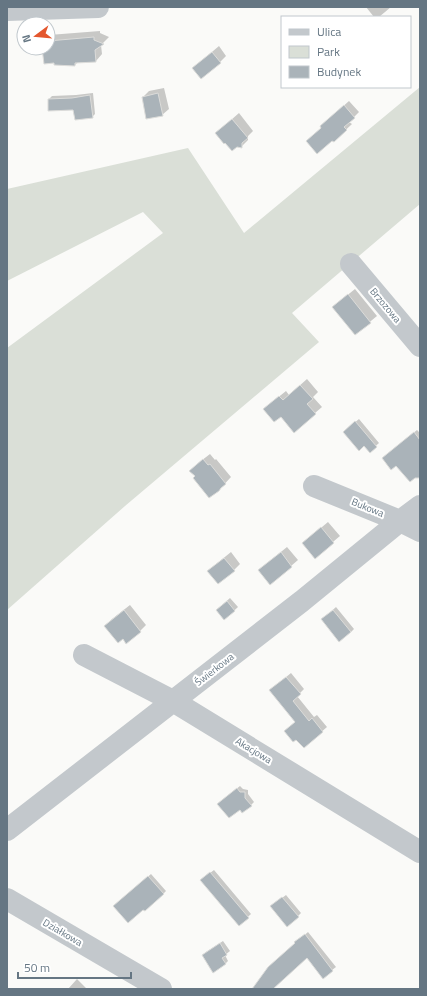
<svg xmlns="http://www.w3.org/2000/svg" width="427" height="996" viewBox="0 0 427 996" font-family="'Titillium Web',sans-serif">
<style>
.green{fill:#dadfd7}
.shadow{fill:#0003}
.building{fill:#aab3b9;stroke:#dcdcda}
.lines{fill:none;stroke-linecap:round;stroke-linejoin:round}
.minor{stroke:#c3c8cc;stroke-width:22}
.labels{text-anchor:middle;stroke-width:4;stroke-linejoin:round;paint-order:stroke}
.street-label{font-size:10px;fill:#657683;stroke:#fff}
</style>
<rect width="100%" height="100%" fill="#fafaf8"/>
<path class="green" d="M 420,87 L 420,204 L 292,313 L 319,342 L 125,506 L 7,610 L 7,348 L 163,233 L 143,212 L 7,281 L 7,189 L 188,148 L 244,233 Z"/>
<path class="shadow" d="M 366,7 L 391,7 L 379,17 L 374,17 Z
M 100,31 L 100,33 L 109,37 L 101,45 L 102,54 L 96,61 L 78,62 L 75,65 L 55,64 L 43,48 L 48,48 L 48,37 L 49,35 Z
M 219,46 L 226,56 L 220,62 L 193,68 Z
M 164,88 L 169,109 L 162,115 L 143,97 L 149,91 Z
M 93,93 L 95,114 L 92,117 L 49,99 L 52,96 L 76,95 Z
M 349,101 L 359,112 L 349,122 L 352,124 L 334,141 L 321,126 Z
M 239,113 L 253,131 L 248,136 L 248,140 L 241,147 L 223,127 Z
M 355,289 L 377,316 L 355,334 L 340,301 Z
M 307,379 L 318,392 L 313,397 L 322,407 L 315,413 L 281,415 L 265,409 L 271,403 L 286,391 L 289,395 Z
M 359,419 L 379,443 L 370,451 L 347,429 Z
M 417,430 L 420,433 L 420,475 L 396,464 L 386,455 Z
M 210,454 L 215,460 L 216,459 L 231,477 L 219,490 L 196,476 L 197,464 Z
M 328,522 L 340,536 L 315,557 L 310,537 Z
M 287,547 L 298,560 L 291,566 L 266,564 Z
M 231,552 L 240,564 L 234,570 L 209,571 L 215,565 Z
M 230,598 L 238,607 L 225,619 L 220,607 Z
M 130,605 L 146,625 L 140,631 L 123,638 L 106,626 L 112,619 Z
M 336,607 L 354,629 L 351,632 L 325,617 Z
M 291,673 L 304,689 L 297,696 L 314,717 L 317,715 L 327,727 L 304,747 L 296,721 L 275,686 Z
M 240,786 L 243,789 L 248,790 L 248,794 L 254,802 L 251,805 L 240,808 L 221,801 Z
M 214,870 L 251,914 L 239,925 L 205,877 Z
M 151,874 L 166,891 L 163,894 L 118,903 Z
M 286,895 L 301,913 L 298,916 L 274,904 Z
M 308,932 L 336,967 L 323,977 L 307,957 L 272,989 L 260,989 L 299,940 Z
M 223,941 L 230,951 L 225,955 L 228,961 L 225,964 L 203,955 L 206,952 Z
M 77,979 L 87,989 L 68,989 Z"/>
<path class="building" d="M 94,37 L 94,40 L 104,44 L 95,50 L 96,62 L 75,63 L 75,66 L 54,65 L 54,63 L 44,64 L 42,48 L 48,48 L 48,41 Z
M 212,52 L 221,63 L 201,79 L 192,68 Z
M 158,93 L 163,116 L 146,119 L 142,97 Z
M 90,95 L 93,118 L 75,120 L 73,110 L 48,111 L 48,99 L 72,98 Z
M 344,105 L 355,118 L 344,127 L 347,130 L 334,142 L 332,141 L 317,154 L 306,141 L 321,128 L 320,126 Z
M 232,119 L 248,138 L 242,143 L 242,148 L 237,147 L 232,151 L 225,143 L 224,144 L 215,133 Z
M 348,294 L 371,323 L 355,335 L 332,307 Z
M 300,385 L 313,399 L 307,404 L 316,414 L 294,433 L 281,417 L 274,422 L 263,409 L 279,396 L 283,400 Z
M 355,421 L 377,447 L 370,453 L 364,446 L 359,451 L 343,432 Z
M 414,432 L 420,440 L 420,478 L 415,478 L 410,482 L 396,466 L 391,470 L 382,458 Z
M 203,459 L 208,465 L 210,464 L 226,484 L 221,488 L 219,491 L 209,498 L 193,478 L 195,476 L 189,471 Z
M 321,527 L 334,543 L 315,559 L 302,543 Z
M 281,552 L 292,567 L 270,585 L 258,570 Z
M 224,558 L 235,571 L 218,584 L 207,571 Z
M 227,601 L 235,611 L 224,620 L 216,610 Z
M 124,610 L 141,632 L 126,644 L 123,639 L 118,643 L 104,626 Z
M 333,610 L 351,632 L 339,642 L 321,619 Z
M 286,677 L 301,694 L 293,701 L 309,721 L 312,718 L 323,732 L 304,748 L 296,740 L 293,742 L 284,731 L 295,722 L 269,690 Z
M 237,788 L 240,792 L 245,792 L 245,798 L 252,806 L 242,813 L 240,810 L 229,818 L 217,804 Z
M 210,872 L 249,918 L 239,926 L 200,880 Z
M 148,876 L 164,894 L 145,911 L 143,910 L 128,923 L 113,906 Z
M 282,897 L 299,917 L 287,927 L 270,906 Z
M 305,934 L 333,971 L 323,979 L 307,958 L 273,989 L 252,989 L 268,967 L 295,943 L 294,942 Z
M 220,943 L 227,955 L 222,958 L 226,964 L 213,973 L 202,955 Z"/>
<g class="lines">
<path class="minor" d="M 7,10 L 98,7
M 351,264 L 420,346
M 314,486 L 400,521 L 420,531
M 84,655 L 173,701 L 420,852
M 7,830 L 302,601 L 400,521 L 420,506
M 7,899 L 161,989"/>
</g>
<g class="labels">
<g class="street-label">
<text transform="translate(386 305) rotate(50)" y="4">Brzozowa</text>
<text transform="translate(368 507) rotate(22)" y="4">Bukowa</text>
<text transform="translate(214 669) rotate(-38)" y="4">Świerkowa</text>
<text transform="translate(254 750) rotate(31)" y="4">Akacjowa</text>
<text transform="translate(63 932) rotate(30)" y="4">Działkowa</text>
</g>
</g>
<rect width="427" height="996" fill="none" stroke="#657683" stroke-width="16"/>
<rect x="281" y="16" width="130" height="72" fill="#ffffff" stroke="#c1c8cd"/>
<rect x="289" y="29" width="20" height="6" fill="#c3c8cc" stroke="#c1c8cd"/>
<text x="317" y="36" font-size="12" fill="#657683">Ulica</text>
<rect x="289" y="46" width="20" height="12" fill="#dadfd7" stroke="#c1c8cd"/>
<text x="317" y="56" font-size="12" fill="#657683">Park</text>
<rect x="289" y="66" width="20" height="12" fill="#aab3b9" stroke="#c1c8cd"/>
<text x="317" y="76" font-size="12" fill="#657683">Budynek</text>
<g transform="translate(36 36) rotate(254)"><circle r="19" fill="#ffffff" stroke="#c1c8cd"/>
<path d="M0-3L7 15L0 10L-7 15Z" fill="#e4572e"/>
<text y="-6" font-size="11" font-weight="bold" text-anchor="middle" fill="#657683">N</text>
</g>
<path d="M18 972v6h113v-6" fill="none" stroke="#657683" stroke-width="2"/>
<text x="24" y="972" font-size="12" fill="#657683" stroke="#ffffff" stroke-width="3" paint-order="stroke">50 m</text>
</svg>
